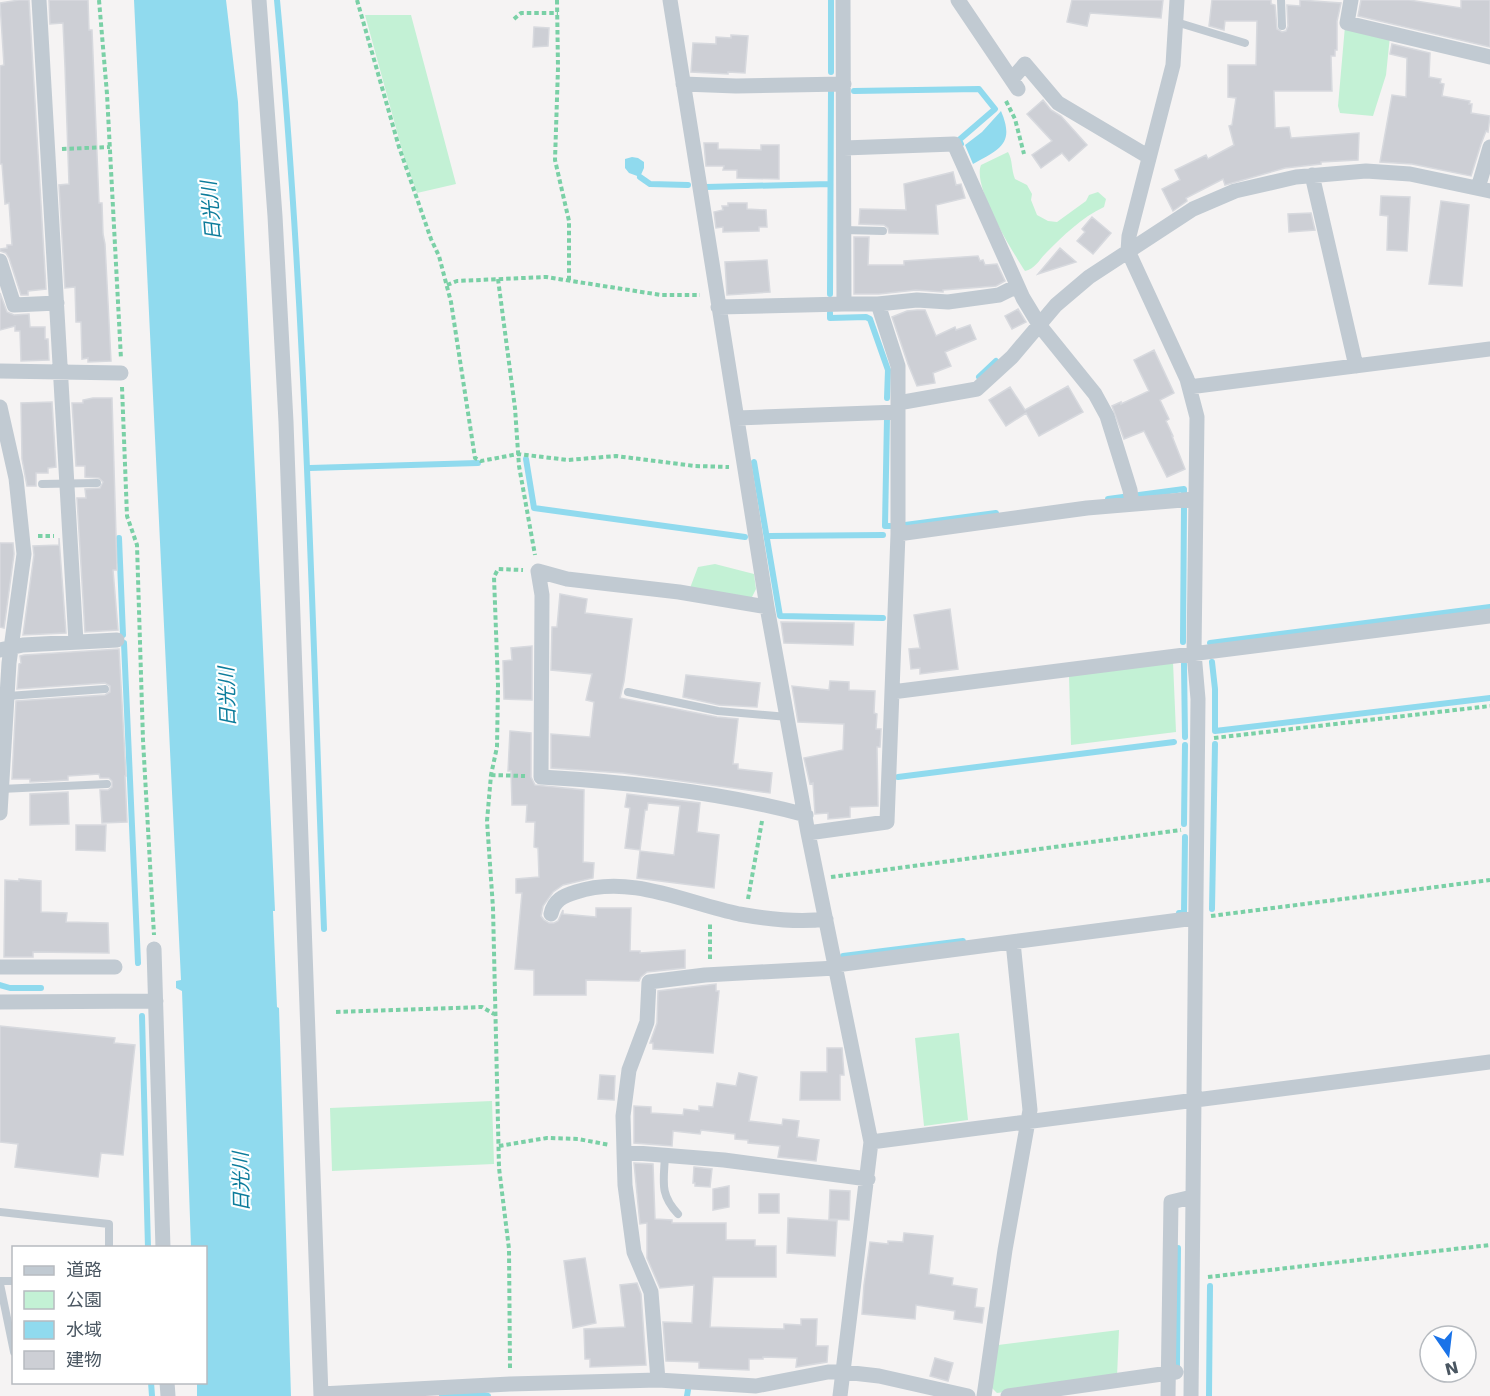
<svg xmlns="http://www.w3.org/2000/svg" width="1490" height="1396" viewBox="0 0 1490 1396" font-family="'DejaVu Sans','Noto Sans JP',sans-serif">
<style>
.green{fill:#c3f1d5}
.water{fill:#90daee}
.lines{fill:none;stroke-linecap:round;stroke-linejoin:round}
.stream{stroke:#90daee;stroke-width:6}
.building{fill:#cdcfd5;stroke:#d7d9de;stroke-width:1.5}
.path{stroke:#7ad0a6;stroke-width:4;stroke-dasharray:4.5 3;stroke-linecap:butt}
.lane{stroke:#c1cad2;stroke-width:8}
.street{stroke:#c1cad2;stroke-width:15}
.labels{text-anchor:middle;stroke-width:4.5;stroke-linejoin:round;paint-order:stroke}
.water-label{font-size:20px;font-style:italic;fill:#0c7c9b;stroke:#fff}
</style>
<rect width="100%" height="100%" fill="#f5f3f3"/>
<path class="green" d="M 365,15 L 411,15 L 456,184 L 417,193 L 404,157 Z
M 1345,26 L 1390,36 L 1386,75 L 1373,116 L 1340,113 L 1338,106 Z
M 1008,152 C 1013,161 1011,169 1015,179 L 1027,185 L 1032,194 L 1031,200 L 1037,215 L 1048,221 L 1057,222 L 1086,201 L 1089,195 L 1098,192 L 1106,199 L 1104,207 C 1082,217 1063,236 1046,253 C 1039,260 1035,269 1025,271 C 1012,251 972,186 981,165 Z
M 715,564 L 754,574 L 756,589 L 751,599 L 690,588 L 698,567 Z
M 1173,662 L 1176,732 L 1071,745 L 1069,676 Z
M 959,1033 L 968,1120 L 924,1126 L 915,1038 Z
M 492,1101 L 494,1164 L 332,1171 L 330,1108 Z
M 1119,1330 L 1117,1377 L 997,1393 L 992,1388 L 998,1345 Z"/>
<path class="water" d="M 134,0 L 226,0 L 238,102 L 275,911 L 273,911 L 277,1007 L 279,1008 L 291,1396 L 197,1396 L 197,1383 L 206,1382 L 206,1248 L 191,1247 L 182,991 L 176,988 L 176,981 L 181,980 Z
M 1001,111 C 1015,144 1000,149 973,164 L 965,145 L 982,132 Z
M 632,157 L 638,158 L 644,162 L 644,168 L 640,177 L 629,173 L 625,168 L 625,159 Z"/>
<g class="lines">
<path class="stream" d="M 277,0 C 306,308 312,619 324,929
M 831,72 L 831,0
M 854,91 L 979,89 L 995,109 L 959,140 L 961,144
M 640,177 L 650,184 L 688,185
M 706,187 L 830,184
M 830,294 L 831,91
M 830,313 L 830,318 L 866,317 L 870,319 L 888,370 L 887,398
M 979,377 L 996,361
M 887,418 L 885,526 L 890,526
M 526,459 L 534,508 L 745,537
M 754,462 L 780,616 L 883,618
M 310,468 L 478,463
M 1139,495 L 1184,489 L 1184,492
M 1108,499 L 1123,497
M 905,525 L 996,513
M 770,536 L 883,535
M 119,538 L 123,635
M 1183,642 L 1184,507
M 124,643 L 138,963
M 1210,643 L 1490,607
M 1212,662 L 1215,689 L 1215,731 L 1490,698
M 1184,664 L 1185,737
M 898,777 L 1174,742
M 1184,824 L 1185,745
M 1212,909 L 1215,744
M 1179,913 L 1184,913 L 1185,837
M 843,956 L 963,941
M 0,985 L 10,988 L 41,988
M 142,1016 L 148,1248
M 1177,1367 L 1178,1248
M 151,1382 L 152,1396
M 442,1396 L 479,1394 L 488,1396
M 687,1396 L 688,1390
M 1209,1396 L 1210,1286"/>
</g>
<path class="building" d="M 19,0 L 29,0 L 46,289 L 28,291 L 28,295 L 21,295 L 9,258 L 6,253 L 0,251 L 0,249 L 7,248 L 7,245 L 12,245 L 9,203 L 5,204 L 2,164 L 0,164 L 0,66 L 4,65 L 0,3 Z
M 49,0 L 88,0 L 89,30 L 92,30 L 99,203 L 102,203 L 103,234 L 105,244 L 111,361 L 88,362 L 88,358 L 82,359 L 81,322 L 76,322 L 75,287 L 65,288 L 59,185 L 69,184 L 65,67 L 63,23 L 50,24 Z
M 1072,0 L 1163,0 L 1161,18 L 1090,13 L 1087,26 L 1067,22 Z
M 1212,0 L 1271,0 L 1271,4 L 1275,5 L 1277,29 L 1282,32 L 1286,31 L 1288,26 L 1287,5 L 1300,6 L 1300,0 L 1341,3 L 1337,21 L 1337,50 L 1335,50 L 1335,56 L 1331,56 L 1332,91 L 1274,91 L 1275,128 L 1289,127 L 1291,138 L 1359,133 L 1358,160 L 1321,162 L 1321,164 L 1285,168 L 1225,185 L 1223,179 L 1186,198 L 1187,201 L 1173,211 L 1162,189 L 1180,180 L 1175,170 L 1206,155 L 1208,159 L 1234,145 L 1229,126 L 1232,125 L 1236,98 L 1228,97 L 1228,65 L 1256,65 L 1257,21 L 1225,21 L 1224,30 L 1209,26 Z
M 1361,0 L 1409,0 L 1461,8 L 1461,0 L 1490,0 L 1490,47 L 1358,16 Z
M 534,27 L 549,28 L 548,46 L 533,47 Z
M 731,35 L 748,36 L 745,73 L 728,72 L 728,74 L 691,72 L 693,43 L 716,44 L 716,37 L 731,38 Z
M 1392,44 L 1430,53 L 1429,77 L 1441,79 L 1440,83 L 1444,84 L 1442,96 L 1470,101 L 1469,104 L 1472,104 L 1471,113 L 1490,116 L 1488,132 L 1486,131 L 1481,144 L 1471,176 L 1412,164 L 1380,162 L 1392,95 L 1406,97 L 1407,58 L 1390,54 Z
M 1043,100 L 1051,110 L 1061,116 L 1087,145 L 1069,161 L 1062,153 L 1041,168 L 1032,155 L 1052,141 L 1027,114 Z
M 704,143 L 718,143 L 718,149 L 761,150 L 761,145 L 779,145 L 779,179 L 737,178 L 737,170 L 723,170 L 724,166 L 706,166 Z
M 953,172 L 956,185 L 961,184 L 965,198 L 936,205 L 938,234 L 889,233 L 888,228 L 884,225 L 859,224 L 860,209 L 906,210 L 904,184 Z
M 1381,196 L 1410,197 L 1407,251 L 1387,250 L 1388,216 L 1380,215 Z
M 1441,201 L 1469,205 L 1462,286 L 1429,284 Z
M 728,203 L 747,203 L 747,209 L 766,210 L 767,227 L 759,227 L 759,231 L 723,232 L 723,227 L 716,228 L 714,212 L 723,210 L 722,206 L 728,206 Z
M 1311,213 L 1315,230 L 1289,232 L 1288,214 Z
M 1092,217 L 1111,233 L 1093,254 L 1077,241 L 1085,232 L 1082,229 Z
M 854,237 L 869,237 L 868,265 L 904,265 L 904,261 L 978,256 L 980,261 L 983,260 L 985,265 L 997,264 L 1005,281 L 996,286 L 943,290 L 943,292 L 916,290 L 879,294 L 854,294 Z
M 1060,248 L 1076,262 L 1038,274 Z
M 767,260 L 770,292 L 727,295 L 725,262 Z
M 0,293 L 7,312 L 14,315 L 29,314 L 30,327 L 45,327 L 45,339 L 48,339 L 49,360 L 21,361 L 20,331 L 15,331 L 15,326 L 0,330 Z
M 1018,309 L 1026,322 L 1012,329 L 1005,316 Z
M 917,310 L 925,310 L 936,336 L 955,327 L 956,330 L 970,325 L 976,339 L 945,352 L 951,366 L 933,373 L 935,383 L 917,386 L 908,364 L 892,317 L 907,311 Z
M 1154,350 L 1174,393 L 1160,400 L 1169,419 L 1166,421 L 1173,436 L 1172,436 L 1185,469 L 1167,477 L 1144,431 L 1124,439 L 1112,406 L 1121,402 L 1121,404 L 1149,391 L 1134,360 Z
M 1068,386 L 1083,412 L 1039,436 L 1026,413 L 1006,426 L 989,400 L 1010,387 L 1025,410 Z
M 93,398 L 112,398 L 117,570 L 113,570 L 118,630 L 85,632 L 77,498 L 86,498 L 85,489 L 100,488 L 103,482 L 99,478 L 85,477 L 85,466 L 76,466 L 72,403 L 83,403 L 83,400 Z
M 52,402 L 56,467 L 48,468 L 48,473 L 36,473 L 36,486 L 27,486 L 22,459 L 21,403 Z
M 59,538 L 66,633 L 23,635 L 34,555 L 33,546 L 59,545 Z
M 0,543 L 13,543 L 14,554 L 4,628 L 0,627 Z
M 560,594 L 587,599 L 585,613 L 632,619 L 624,681 L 620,698 L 717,717 L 738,719 L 733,764 L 738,764 L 738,769 L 772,773 L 770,793 L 623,773 L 551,768 L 551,734 L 590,737 L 594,702 L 586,700 L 592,674 L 551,670 L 552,627 L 557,627 Z
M 950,609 L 958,669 L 920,674 L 920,668 L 911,669 L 909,649 L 920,648 L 914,615 Z
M 781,622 L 854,623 L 853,645 L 784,643 Z
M 532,646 L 532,700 L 504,699 L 503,661 L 512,660 L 511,648 Z
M 119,649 L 126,776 L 125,776 L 127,822 L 102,823 L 100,790 L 108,790 L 112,787 L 112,781 L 109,778 L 100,778 L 99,774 L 68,776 L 68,780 L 30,782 L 30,779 L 12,779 L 16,701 L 105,695 L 110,692 L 110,686 L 105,683 L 17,689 L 19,664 L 21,663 L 20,656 L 24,655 Z
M 686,675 L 760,683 L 757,707 L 719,705 L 683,697 Z
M 830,681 L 849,682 L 849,690 L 875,691 L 874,713 L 877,714 L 876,729 L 881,729 L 880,747 L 877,747 L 878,806 L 850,807 L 850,817 L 828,819 L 828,813 L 815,814 L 813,783 L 810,784 L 804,758 L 843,750 L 844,724 L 798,722 L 792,686 L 829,690 Z
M 510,731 L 531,733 L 531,777 L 535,785 L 584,790 L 583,862 L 594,863 L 593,878 L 563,885 L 553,892 L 543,906 L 541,916 L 544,920 L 549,923 L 554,923 L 558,921 L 563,910 L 563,914 L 596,917 L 596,908 L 631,908 L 630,951 L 640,951 L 640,953 L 685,950 L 685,968 L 647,972 L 641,977 L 639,981 L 586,980 L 586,995 L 534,995 L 534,970 L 515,969 L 522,893 L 516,893 L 516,879 L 539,877 L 538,848 L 534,847 L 535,822 L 526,822 L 527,805 L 512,805 L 511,771 L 508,771 Z
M 68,792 L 69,824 L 30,825 L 30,794 Z
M 627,794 L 700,803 L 697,832 L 719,835 L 714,888 L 637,878 L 640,851 L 674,855 L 680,806 L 648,803 L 647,810 L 645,810 L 640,850 L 625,848 L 630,808 L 625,807 Z
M 76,825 L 106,825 L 105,851 L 76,850 Z
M 19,879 L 41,881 L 41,912 L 67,913 L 66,922 L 108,923 L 109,953 L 33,952 L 33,957 L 4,957 L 5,880 L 19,881 Z
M 716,984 L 716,991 L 719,991 L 713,1053 L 653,1049 L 653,1043 L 650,1043 L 657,1023 L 658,991 Z
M 0,1026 L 115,1038 L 114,1043 L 135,1045 L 123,1155 L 101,1153 L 98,1177 L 15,1167 L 18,1144 L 0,1142 Z
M 827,1048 L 842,1048 L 844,1075 L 840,1075 L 840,1100 L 800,1100 L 801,1072 L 827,1072 Z
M 739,1073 L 757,1077 L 749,1121 L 782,1125 L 783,1119 L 799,1121 L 797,1137 L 819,1140 L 816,1161 L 778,1157 L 780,1146 L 748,1143 L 748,1140 L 735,1139 L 735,1134 L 701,1130 L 700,1134 L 673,1131 L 672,1146 L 634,1143 L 634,1106 L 651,1107 L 651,1113 L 683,1115 L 684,1109 L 699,1111 L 699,1106 L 713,1107 L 717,1083 L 736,1086 Z
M 600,1075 L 615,1076 L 614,1100 L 598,1099 Z
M 634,1163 L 653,1164 L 655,1219 L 672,1220 L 672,1223 L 726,1223 L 726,1240 L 755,1240 L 755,1246 L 776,1246 L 776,1277 L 713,1277 L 710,1327 L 784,1329 L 784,1324 L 801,1325 L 801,1319 L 817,1319 L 816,1346 L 828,1346 L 827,1362 L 796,1367 L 797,1358 L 763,1357 L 763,1359 L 749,1359 L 749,1370 L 699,1368 L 699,1362 L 666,1361 L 663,1322 L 692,1323 L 694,1285 L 660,1288 L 647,1258 L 647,1223 L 640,1224 Z
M 694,1167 L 712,1169 L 710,1187 L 695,1186 L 695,1183 L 693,1183 Z
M 729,1186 L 729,1207 L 713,1210 L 713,1189 Z
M 830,1190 L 850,1191 L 849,1220 L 829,1219 Z
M 759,1194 L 779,1194 L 779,1213 L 759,1213 Z
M 788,1218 L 837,1221 L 835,1256 L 787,1253 Z
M 904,1233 L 933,1236 L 929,1274 L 953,1278 L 952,1285 L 977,1289 L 975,1307 L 984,1308 L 982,1323 L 954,1319 L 955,1311 L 916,1305 L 915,1319 L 862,1314 L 864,1285 L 870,1242 L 888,1244 L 888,1241 L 903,1242 Z
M 585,1258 L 596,1323 L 573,1328 L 564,1261 Z
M 637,1283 L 641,1294 L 646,1365 L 590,1367 L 590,1359 L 585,1359 L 584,1329 L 625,1327 L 620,1285 Z
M 935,1358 L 953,1363 L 948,1381 L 930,1376 Z"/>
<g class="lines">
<path class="path" d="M 99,0 L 107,94 L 121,359
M 357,0 L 399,147 L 431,239 L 439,256 L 451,302 L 475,458 L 481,461 L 518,454 L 568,460 L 616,456 L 695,466 L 729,467
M 557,0 L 558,68 L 555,160 L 569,221 L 569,281
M 514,19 L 521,13 L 558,13
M 1006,101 L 1015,119 L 1024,154
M 62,149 L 110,147
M 498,279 L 515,408 L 519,466 L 535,555
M 447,285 L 457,281 L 546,277 L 661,295 L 700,295
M 122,387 L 127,516 L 137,545 L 143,740 L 154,935
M 38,536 L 54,536
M 1214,738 L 1490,706
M 491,775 L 525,776
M 831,877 L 1181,830
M 748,899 L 762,821
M 1211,916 L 1490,880
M 710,959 L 710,922
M 336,1012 L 482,1007 L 494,1014
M 499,1146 L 547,1138 L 578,1139 L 610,1145
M 1208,1277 L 1490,1245
M 510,1368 L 509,1249 L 499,1168 L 493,908 L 487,821 L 491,775 L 497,747 L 498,685 L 494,577 L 498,569 L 523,570"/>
<path class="lane" d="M 1281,0 L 1282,26
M 1176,22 L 1245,43
M 844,230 L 883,231
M 42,484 L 97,483
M 628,692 L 718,711 L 788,717
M 8,696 L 105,689
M 1,789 L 107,784
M 665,1155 C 664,1181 659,1194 678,1214
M 0,1212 L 109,1224 L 109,1248
M 0,1281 L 14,1281
M 0,1284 L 14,1352"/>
<path class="street" d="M 39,0 L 76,642
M 259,0 L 275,216 L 286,422 L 321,1396
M 670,0 L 767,607 L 808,833 L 871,1142 L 840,1396
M 958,0 L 1018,89
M 1177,0 L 1173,65 L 1129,236 L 1128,251 L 1187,379 L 1197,417 L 1194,653 L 1198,699 L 1191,1396
M 1351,0 L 1347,23 L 1490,57
M 1012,79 L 1025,64 L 1058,103 L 1149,157
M 683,84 L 736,86 L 844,84
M 844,148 L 954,144 L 1023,298 L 1040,326 L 1095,394 L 1107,416 L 1130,490 L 1132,504
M 1312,175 L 1356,366
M 1478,188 L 1490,147
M 0,261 L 14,305 L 57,303
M 878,304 L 917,300 L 948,302 L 999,295 L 1017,286
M 718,307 L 844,304
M 0,371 L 121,373
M 1189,387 L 1490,349
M 898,403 L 977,389 L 1012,357 L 1056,305 L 1089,277 L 1193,209 L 1235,191 L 1296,177 L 1366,171 L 1410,174 L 1490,191
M 0,407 L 16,478 L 24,554 L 9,663 L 0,813
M 737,418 L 898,412
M 898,534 L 1087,508 L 1195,499
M 767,607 L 679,592 L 567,579 L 538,571 L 542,595 L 541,777 C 629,782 721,792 806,815
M 0,650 L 23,645 L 117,640
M 892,692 L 1490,616
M 808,833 L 887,822 L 898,534 L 898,366 L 878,304 L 844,304 L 843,0
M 551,914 C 554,900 563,896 576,892 C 631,874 686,903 739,914 C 767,919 798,923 826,919
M 154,949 L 163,1248
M 836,965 L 1195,918
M 0,967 L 115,967
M 0,1002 L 156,1001
M 871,1142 L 1490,1062
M 624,1152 L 724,1160 L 868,1179
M 658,1380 L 651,1292 L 634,1252 L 625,1185 L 624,1152 L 623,1116 L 629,1070 L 647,1022 L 649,982 L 705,975 L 836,968
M 167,1382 L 168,1396
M 321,1394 L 510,1384 L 658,1380 L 756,1386 L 828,1372 L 844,1372 L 879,1376 L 968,1396
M 984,1396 L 1005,1250 L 1030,1110 L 1013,942
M 1008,1396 L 1176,1372
M 1168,1396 L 1171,1202 L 1192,1197"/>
</g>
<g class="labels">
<g class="water-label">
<text transform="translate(211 211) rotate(-95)" y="7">日光川</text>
<text transform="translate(227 697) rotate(-92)" y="7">日光川</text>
<text transform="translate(241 1182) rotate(-91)" y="7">日光川</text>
</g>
</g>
<rect x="12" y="1246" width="195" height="138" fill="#ffffff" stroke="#b7bbc0" stroke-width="1.5"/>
<rect x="24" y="1266" width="30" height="9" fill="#c1cad2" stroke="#b7bbc0" stroke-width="1.5"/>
<text x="66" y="1276" font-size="18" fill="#4a5661">道路</text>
<rect x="24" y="1291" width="30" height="18" fill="#c3f1d5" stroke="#b7bbc0" stroke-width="1.5"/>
<text x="66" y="1306" font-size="18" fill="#4a5661">公園</text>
<rect x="24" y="1321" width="30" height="18" fill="#90daee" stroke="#b7bbc0" stroke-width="1.5"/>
<text x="66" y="1336" font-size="18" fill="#4a5661">水域</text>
<rect x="24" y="1351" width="30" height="18" fill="#cdcfd5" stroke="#b7bbc0" stroke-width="1.5"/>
<text x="66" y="1366" font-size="18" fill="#4a5661">建物</text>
<g transform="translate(1448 1354) rotate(166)"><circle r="28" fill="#ffffff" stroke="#b7bbc0" stroke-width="1.5"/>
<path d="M0-4.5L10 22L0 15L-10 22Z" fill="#1a73e8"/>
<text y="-9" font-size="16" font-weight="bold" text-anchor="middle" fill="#4a5661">N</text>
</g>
</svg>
